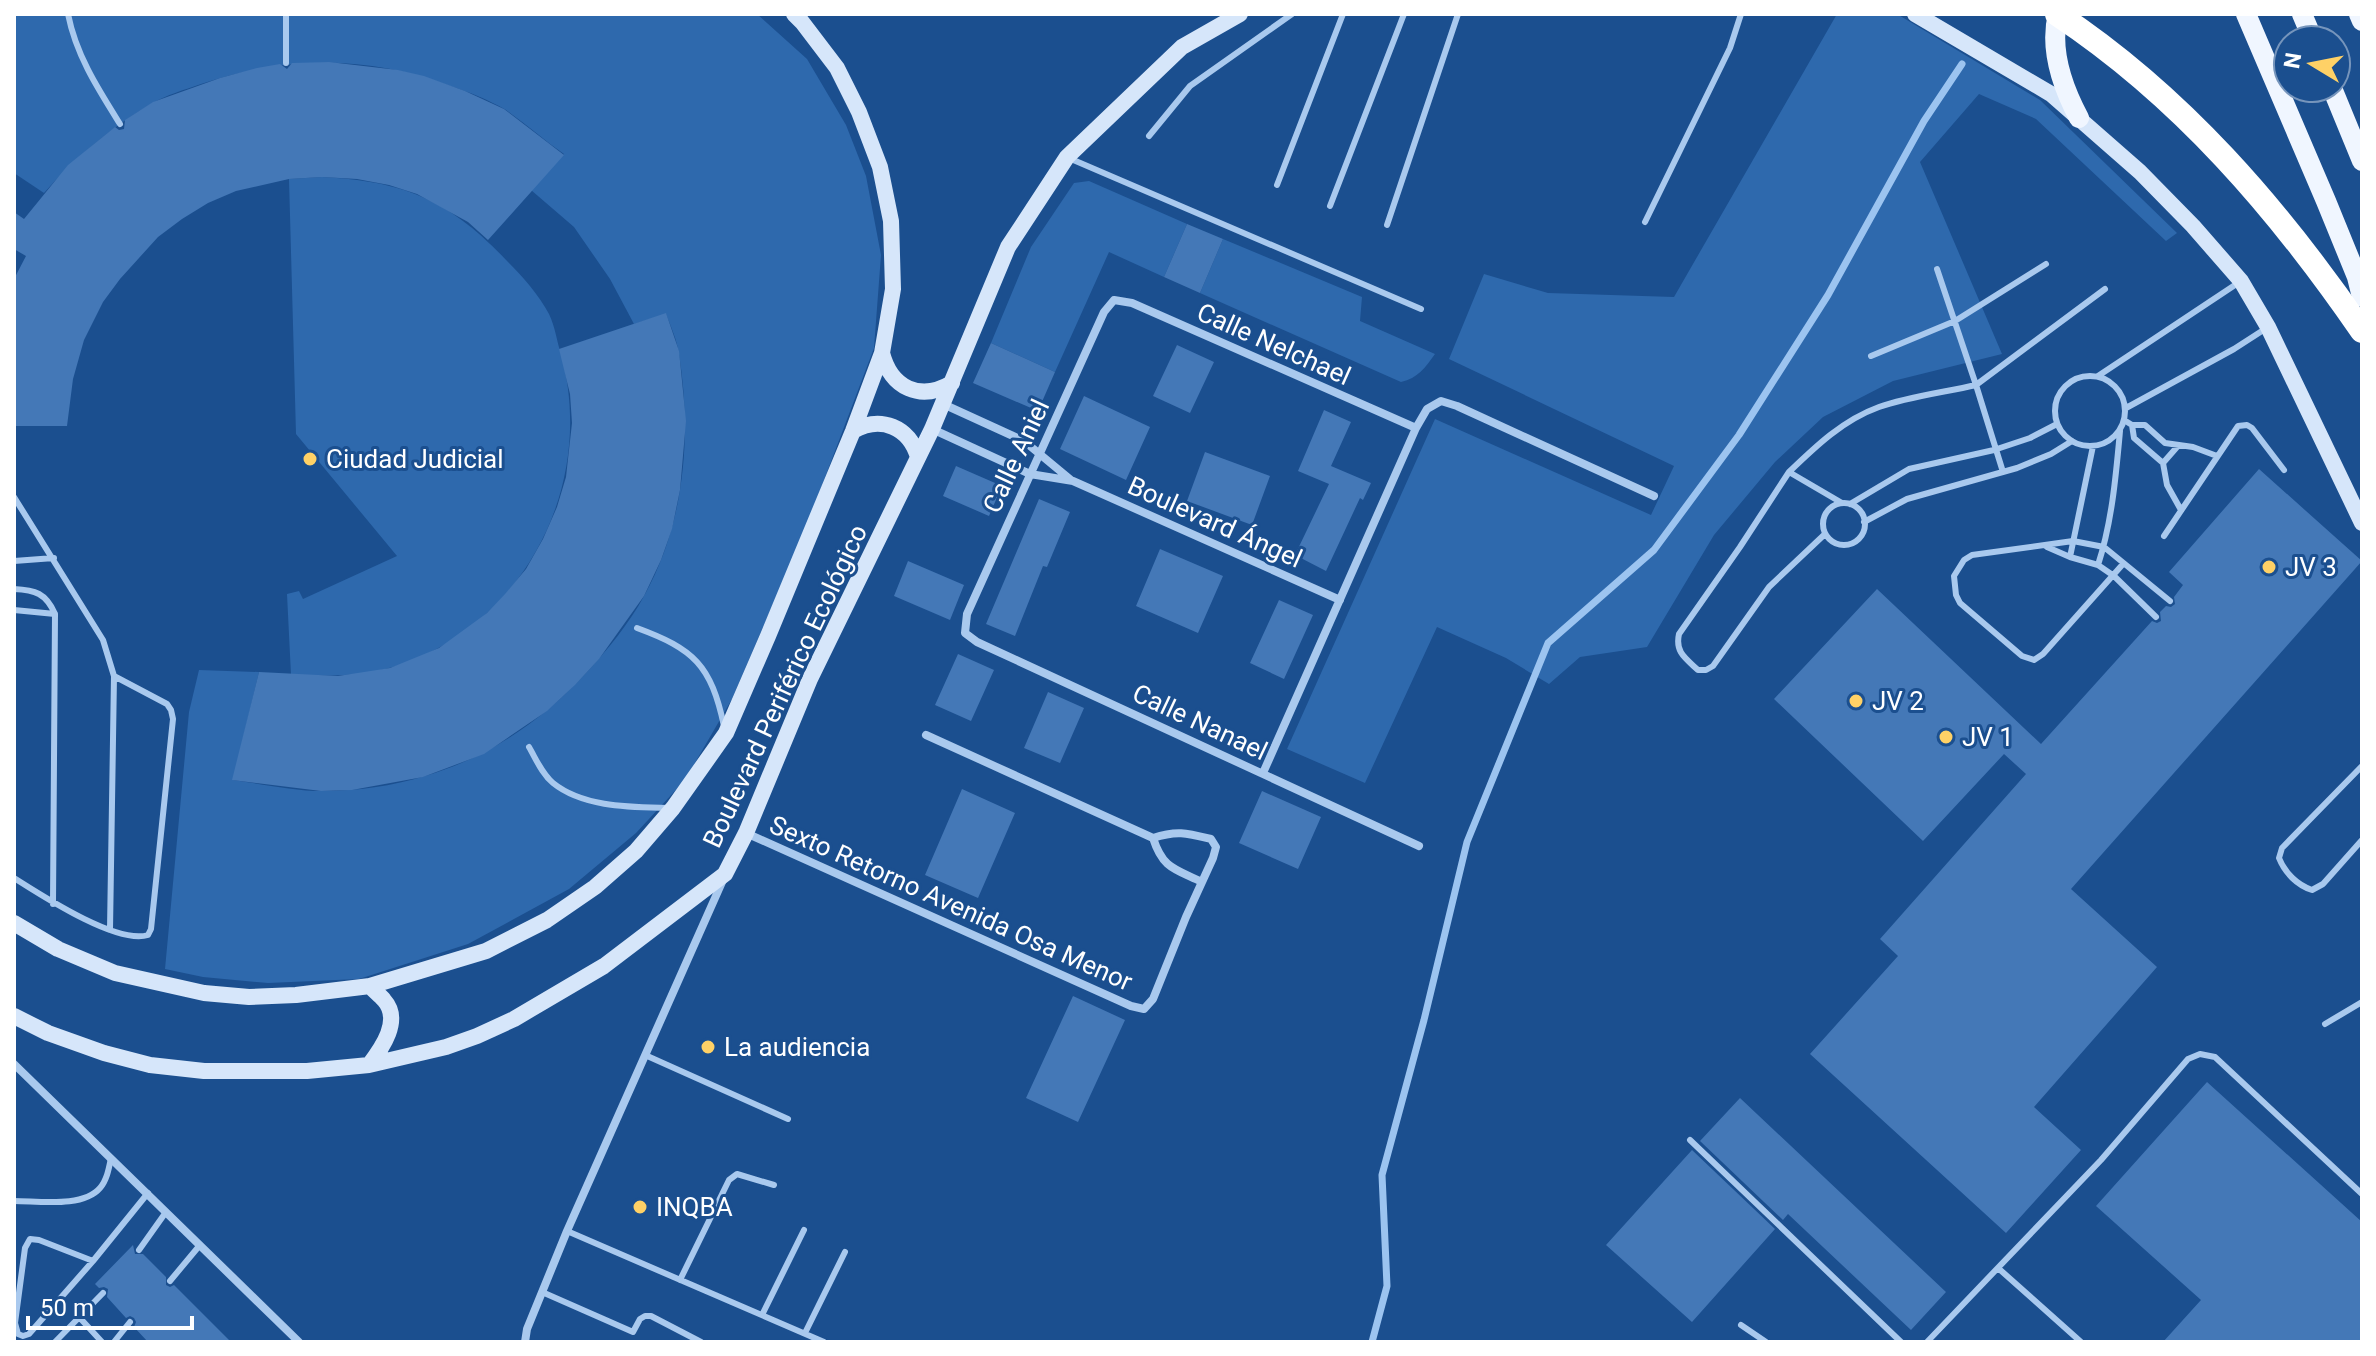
<svg xmlns="http://www.w3.org/2000/svg" width="2376" height="1356" viewBox="0 0 2376 1356" font-family="Roboto,sans-serif">
<style>
.green{fill:#2e69ad}
.lines{fill:none;stroke-linecap:round;stroke-linejoin:round}
.stream{stroke:#9cc4f0;stroke-width:7}
.building{fill:#4478b7}
.lane{stroke:#a9c9ee;stroke-width:6}
.street{stroke:#a9c9ee;stroke-width:8}
.secondary{stroke:#d6e6fa;stroke-width:16}
.primary{stroke:#f0f6ff;stroke-width:20}
.highway{stroke:#fff;stroke-width:24}
.poi-dot{fill:#ffd166;stroke:#1b4f8f;stroke-width:3}
.labels{text-anchor:middle;stroke-width:6;stroke-linejoin:round;paint-order:stroke}
.street-label{font-size:26px;fill:#fff;stroke:#1b4f8f}
.poi-label{font-size:26px;fill:#fff;stroke:#1b4f8f;text-anchor:start}
</style>
<rect width="100%" height="100%" fill="#1b4f8f"/>
<path class="green" d="M 14,14 L 757,14 L 807,59 L 846,125 L 866,176 L 881,255 L 874,348 L 807,525 L 732,699 L 685,780 L 636,833 L 569,889 L 468,944 L 359,979 L 268,983 L 203,977 L 165,969 L 189,712 L 199,670 L 259,672 L 233,780 C 263,784 293,791 323,791 C 356,791 393,786 425,776 C 487,758 542,721 586,673 C 607,650 629,624 644,596 C 685,523 692,435 679,354 C 677,340 671,327 666,314 L 634,324 L 610,279 L 574,227 L 531,190 L 564,154 C 544,140 526,124 506,110 C 489,100 469,92 450,86 C 369,55 283,56 201,84 C 184,90 166,95 151,104 C 110,128 75,158 44,193 L 14,173 Z
M 1837,14 L 1897,14 L 2040,100 L 2177,233 L 2166,241 L 2036,119 L 1979,94 L 1920,162 L 2002,354 L 1893,381 L 1823,417 L 1775,462 L 1714,535 L 1647,647 L 1580,657 L 1549,684 L 1506,658 L 1437,627 L 1365,783 L 1287,749 L 1435,419 L 1651,515 L 1674,466 L 1449,359 L 1484,274 L 1548,293 L 1674,297 Z
M 322,177 C 405,181 451,201 508,262 C 523,277 539,295 549,314 C 555,326 557,342 561,354 C 597,485 524,627 393,667 C 359,677 325,676 291,675 L 287,594 L 299,591 L 303,599 L 397,556 L 296,434 L 289,179 Z
M 1089,181 L 1187,224 L 1164,277 L 1109,252 L 1055,372 L 991,343 L 1031,247 L 1074,183 Z
M 1223,239 L 1362,297 L 1360,321 L 1435,354 C 1425,368 1418,378 1401,382 L 1200,293 Z"/>
<g class="lines">
<path class="stream" d="M 1372,1342 L 1387,1286 L 1382,1175 L 1424,1020 L 1467,842 L 1548,643 L 1654,550 L 1739,435 L 1828,295 L 1924,121 L 1962,64"/>
</g>
<path class="building" d="M 329,62 L 398,70 L 424,76 L 465,91 L 504,109 L 564,155 L 488,240 L 468,222 L 417,194 L 389,185 L 357,179 L 322,177 L 289,179 L 236,191 L 208,203 L 182,219 L 158,237 L 120,279 L 103,302 L 84,340 L 73,379 L 67,426 L 14,426 L 14,279 L 26,256 L 14,249 L 14,212 L 24,219 L 68,165 L 115,127 L 119,130 L 124,129 L 125,120 L 153,102 L 220,78 L 257,68 L 280,64 L 287,69 L 292,63 Z
M 1187,224 L 1223,239 L 1200,293 L 1164,277 Z
M 666,313 L 679,351 L 686,421 L 680,490 L 672,529 L 661,560 L 644,596 L 599,659 L 575,685 L 547,711 L 484,754 L 423,777 L 352,790 L 321,791 L 232,780 L 259,672 L 338,676 L 390,668 L 439,648 L 487,613 L 505,594 L 526,569 L 543,539 L 557,507 L 566,477 L 572,423 L 570,394 L 559,349 Z
M 991,343 L 1055,372 L 1038,411 L 973,383 Z
M 1177,345 L 1214,362 L 1190,413 L 1153,396 Z
M 1084,396 L 1150,427 L 1126,480 L 1060,449 Z
M 1324,410 L 1351,422 L 1331,466 L 1371,483 L 1363,500 L 1360,498 L 1326,571 L 1295,555 L 1329,484 L 1298,471 Z
M 1205,452 L 1270,476 L 1252,525 L 1187,501 Z
M 956,466 L 1002,486 L 989,516 L 943,496 Z
M 2259,469 L 2362,561 L 2071,889 L 2157,967 L 2034,1107 L 2081,1150 L 2006,1233 L 1810,1054 L 1898,956 L 1880,939 L 2026,774 L 2004,754 L 1923,841 L 1774,699 L 1877,589 L 2041,744 L 2152,621 L 2157,623 L 2161,621 L 2160,612 L 2166,606 L 2171,607 L 2175,604 L 2174,597 L 2183,585 L 2169,572 Z
M 1039,499 L 1070,512 L 1047,567 L 1043,566 L 1015,636 L 986,624 Z
M 1160,549 L 1223,576 L 1198,633 L 1136,606 Z
M 908,561 L 964,585 L 950,620 L 894,596 Z
M 1279,600 L 1313,615 L 1284,679 L 1250,663 Z
M 958,654 L 994,670 L 971,721 L 935,705 Z
M 1048,692 L 1084,708 L 1060,763 L 1024,748 Z
M 962,789 L 1015,813 L 978,898 L 925,875 Z
M 1262,791 L 1321,817 L 1298,869 L 1239,843 Z
M 1073,996 L 1125,1020 L 1078,1122 L 1026,1098 Z
M 2207,1082 L 2362,1222 L 2362,1342 L 2163,1342 L 2201,1300 L 2096,1206 Z
M 1740,1098 L 1946,1292 L 1911,1330 L 1788,1214 L 1783,1220 L 1700,1141 Z
M 1692,1150 L 1775,1229 L 1692,1322 L 1606,1245 Z
M 133,1245 L 135,1254 L 143,1254 L 166,1277 L 166,1285 L 170,1287 L 174,1285 L 231,1342 L 148,1342 L 134,1327 L 136,1322 L 134,1318 L 130,1316 L 126,1318 L 107,1297 L 108,1289 L 104,1287 L 99,1288 L 95,1284 Z"/>
<g class="lines">
<path class="lane" d="M 68,14 C 76,55 98,89 120,124
M 286,14 L 286,63
M 1149,136 L 1190,86 L 1292,14
M 1071,159 L 1421,309
M 1277,185 L 1343,14
M 1330,206 L 1404,14
M 1645,222 L 1730,48 L 1741,14
M 1387,225 L 1458,14
M 1937,269 L 1976,385 L 2105,289
M 1871,356 L 1955,321 L 2046,264
M2055 411a35 35 0 1 1 70 0a35 35 0 1 1-70 0Z
M 2098,376 L 2241,281
M 2126,408 L 2234,349 L 2265,329
M 2124,420 L 2132,425 L 2145,425 L 2165,443 L 2193,447 L 2217,456
M 2132,425 L 2134,438 L 2163,463 L 2167,485 L 2181,510
M 2163,463 L 2177,447
M 1789,472 L 1740,547 L 1679,634 C 1675,652 1685,658 1698,670 L 1706,670 L 1713,666 L 1769,587 L 1825,534
M 14,497 L 103,640 L 114,676 L 110,930
M 1842,503 L 1789,472 C 1816,446 1843,420 1879,407 C 1907,397 1946,392 1976,385 L 2003,472
M1823 524a21 21 0 1 1 42 0a21 21 0 1 1-42 0Z
M 1850,504 L 1909,469 L 1994,450 L 2030,438 L 2057,424
M 1864,522 L 1907,499 L 2017,468 L 2051,454 L 2072,441
M 2164,536 L 2238,426 L 2247,425 L 2252,428 L 2284,470
M 2047,547 L 2070,557 L 2098,565 L 2114,576 L 2156,617
M 2070,557 L 2093,446
M 14,561 L 54,558
M 2123,564 L 2043,654 L 2034,660 L 2022,656 L 1960,603 L 1956,595 L 1954,576 L 1964,560 L 1972,555 L 2073,541 L 2104,547 L 2170,601
M 2098,565 C 2112,522 2116,475 2120,431
M 14,589 C 35,590 46,593 55,614 L 53,904
M 14,610 L 55,614
M 637,628 C 694,649 711,665 724,726
M 529,747 C 536,759 542,774 553,783 C 584,808 633,807 669,808
M 2362,766 L 2282,848 L 2279,858 C 2285,873 2297,885 2312,890 L 2323,884 L 2362,840
M 14,878 C 41,895 117,945 148,935 L 151,929 L 173,719 L 171,710 L 167,704 L 114,676
M 2325,1024 L 2362,1002
M 645,1055 L 788,1119
M 1690,1140 L 1901,1342
M 14,1201 C 39,1201 83,1208 100,1188 C 107,1180 109,1168 111,1158
M 567,1231 L 824,1342
M 139,1250 L 166,1212
M 93,1261 L 39,1240 L 30,1239 L 25,1248 L 15,1323 L 18,1334 L 23,1336 L 29,1334 L 93,1261 L 148,1193
M 1998,1268 L 2081,1342
M 680,1280 L 729,1180 L 737,1174 L 774,1185
M 170,1281 L 200,1245
M 542,1292 L 633,1332 L 640,1319 L 645,1316 L 651,1316 L 701,1342
M 762,1315 L 804,1230
M 79,1317 L 102,1342
M 1741,1325 L 1766,1342
M 805,1333 L 845,1252
M 55,1342 L 103,1293
M 114,1342 L 130,1322
M 1927,1342 L 2101,1160 L 2188,1059 L 2200,1054 L 2215,1057 L 2362,1194"/>
<path class="street" d="M 943,404 L 1024,441 L 1071,480
M 1416,428 L 1132,303 L 1114,300 L 1104,312 L 967,614 L 965,633 L 977,642 L 1419,846
M 932,429 L 1030,474 L 1073,481 L 1340,600
M 926,735 L 1153,838 C 1163,869 1175,869 1202,882
M 1263,773 L 1416,428 L 1427,409 L 1441,401 L 1457,406 L 1654,496
M 746,833 L 1131,1006 L 1144,1009 L 1153,999 L 1186,917 L 1213,858 L 1216,847 L 1211,839 C 1187,833 1177,830 1153,838
M 14,1064 L 299,1342
M 525,1342 L 527,1329 L 567,1231 L 723,880"/>
<path class="secondary" d="M 1915,14 L 2051,94 L 2140,172 L 2193,226 L 2241,281 L 2268,327 L 2362,523
M 882,353 C 891,388 920,402 952,383
M 853,431 C 881,415 909,427 918,457
M 14,923 L 58,949 L 115,973 L 204,993 L 249,997 L 296,995 L 370,986 L 486,951 L 547,920 L 595,887 L 636,851 L 673,808 L 726,733 L 768,636 L 853,431 L 882,353 L 893,289 L 891,221 L 880,167 L 859,112 L 837,68 L 802,22 L 794,14
M 14,1016 L 48,1033 L 104,1053 L 150,1065 L 204,1071 L 307,1071 L 369,1065 L 446,1047 L 477,1036 L 514,1019 L 604,966 L 725,874 L 746,833 L 810,679 L 932,429 L 1008,247 L 1067,157 L 1182,47 L 1240,14
M 369,1065 C 382,1048 402,1020 384,1000 C 380,995 374,991 370,986"/>
<path class="primary" d="M 2058,14 C 2049,50 2063,88 2079,118
M 2246,14 L 2326,201 L 2357,277 L 2362,297
M 2302,14 L 2313,40
M 2359,14 L 2362,21
M 2332,88 L 2362,161"/>
<path class="highway" d="M 2057,14 C 2181,96 2278,209 2362,331"/>
</g>
<g class="poi-dot">
<circle cx="310" cy="459" r="8"/>
<circle cx="2269" cy="567" r="8"/>
<circle cx="1856" cy="701" r="8"/>
<circle cx="1946" cy="737" r="8"/>
<circle cx="708" cy="1047" r="8"/>
<circle cx="640" cy="1207" r="8"/>
</g>
<g class="labels">
<g class="street-label">
<text transform="translate(1274 344) rotate(24)" y="9">Calle Nelchael</text>
<text transform="translate(1016 456) rotate(-65)" y="9">Calle Aniel</text>
<text transform="translate(1215 522) rotate(24)" y="9">Boulevard Ángel</text>
<text transform="translate(785 686) rotate(-65)" y="9">Boulevard Periférico Ecológico</text>
<text transform="translate(1200 722) rotate(25)" y="9">Calle Nanael</text>
<text transform="translate(951 903) rotate(24)" y="9">Sexto Retorno Avenida Osa Menor</text>
</g>
<g class="poi-label">
<text x="326" y="468">Ciudad Judicial</text>
<text x="2285" y="576">JV 3</text>
<text x="1872" y="710">JV 2</text>
<text x="1962" y="746">JV 1</text>
<text x="724" y="1056">La audiencia</text>
<text x="656" y="1216">INQBA</text>
</g>
</g>
<rect width="2376" height="1356" fill="none" stroke="#ffffff" stroke-width="32"/>
<g transform="translate(2312 64) rotate(280)"><circle r="38" fill="#1b4f8f" stroke="#7695bc" stroke-width="2"/>
<path d="M0-6L14 30L0 20L-14 30Z" fill="#ffd166"/>
<text y="-12" font-size="22" font-weight="bold" text-anchor="middle" fill="#ffffff">N</text>
</g>
<path d="M28 1316v12h164v-12" fill="none" stroke="#ffffff" stroke-width="4"/>
<text x="40" y="1316" font-size="24" fill="#ffffff" stroke="#1b4f8f" stroke-width="6" paint-order="stroke">50 m</text>
</svg>
